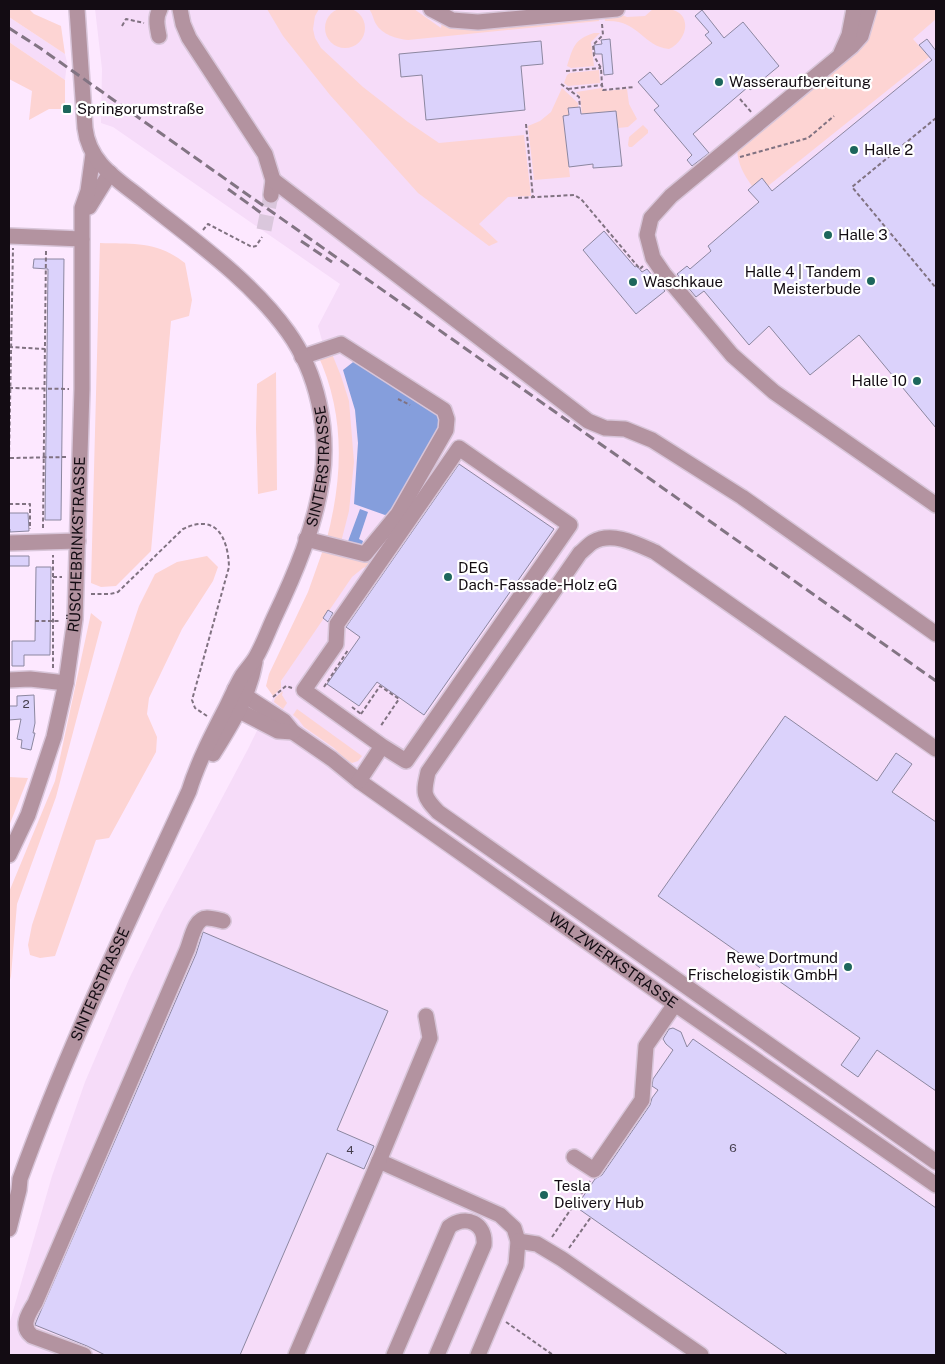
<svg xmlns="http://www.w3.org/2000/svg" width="945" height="1364" viewBox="0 0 945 1364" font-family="'Public Sans',sans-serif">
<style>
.built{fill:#f6dcf9}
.green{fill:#fdd4d3}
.water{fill:#859edc}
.building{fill:#dbd2fb;stroke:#8c87a0}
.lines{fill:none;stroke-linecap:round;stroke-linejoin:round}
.minor-tunnel{stroke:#dac7dc;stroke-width:15;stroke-dasharray:15 8;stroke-linecap:butt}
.minor-casing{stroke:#d8c5d9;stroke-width:18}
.path{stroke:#807281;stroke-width:2;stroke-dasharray:4 2.5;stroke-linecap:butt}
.minor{stroke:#b393a0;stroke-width:15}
.rail{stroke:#827483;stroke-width:3;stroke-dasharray:10 5;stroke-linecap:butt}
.poi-dot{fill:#1d665c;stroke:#fff;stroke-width:2}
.labels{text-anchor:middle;stroke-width:4.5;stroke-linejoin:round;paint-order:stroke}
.number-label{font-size:12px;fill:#453e4d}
.poi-label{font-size:15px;fill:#130c13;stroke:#fff;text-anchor:start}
.street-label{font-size:15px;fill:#130c13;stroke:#fff}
</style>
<rect width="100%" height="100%" fill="#fde8ff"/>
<path class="built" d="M 95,9 L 936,9 L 936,1355 L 9,1355 L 9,1325 L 52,1176 L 85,1082 L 129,979 L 161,913 L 248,749 L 330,582 L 346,428 L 318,326 L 340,284 L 113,127 L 101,123 L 102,69 Z
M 9,17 L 65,54 L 67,62 L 65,80 L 9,42 Z"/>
<path class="green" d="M325 28a20 20 0 1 1 40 0a20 20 0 1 1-40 0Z
M 9,9 L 29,9 L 34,14 L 61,26 L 65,54 L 9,17 Z
M 267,9 L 319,9 L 315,16 L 313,29 L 315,38 L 321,48 L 363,87 L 408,122 L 439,143 L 524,135 L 531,196 L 508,197 L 479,224 L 498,242 L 489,246 L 418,193 L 330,95 L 283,36 Z
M 369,9 L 414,9 L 441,28 L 442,21 L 598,15 L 599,21 L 408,40 C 397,39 381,34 376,24 C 373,19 373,14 369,9 Z
M 653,9 C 658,9 664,8 669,9 C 694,13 687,41 669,49 C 642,46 639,19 605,21 L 604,14 L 617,13 L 627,17 L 645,16 Z
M 874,9 L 936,9 L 936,19 L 913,39 L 929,57 L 768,186 L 762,179 L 752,186 C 744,175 738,164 737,150 L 791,104 Z
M 594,33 L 600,33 L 591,42 L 594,66 L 571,68 L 567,66 C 573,48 574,39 594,33 Z
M 9,42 L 65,80 L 65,109 L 49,109 L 29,120 L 32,91 L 9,79 Z
M 599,70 L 600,83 L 568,86 L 564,83 L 567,75 L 570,73 Z
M 562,88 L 578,103 L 578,108 L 568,108 L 569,115 L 563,116 L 570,177 L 534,180 L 528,126 L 540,121 L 551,112 Z
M 602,88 L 603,91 L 627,89 L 629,104 L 637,119 L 628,127 L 618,128 L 616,111 L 582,114 L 580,96 L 576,92 Z
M 643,125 L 648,130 L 648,133 L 632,147 L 629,147 L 628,145 L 629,137 Z
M 100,243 C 133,244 157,241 185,263 L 192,300 L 189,316 L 171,321 L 151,551 L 116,586 L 101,587 L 91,583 Z
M 330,349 L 341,376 L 349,401 L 354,462 L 349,511 L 340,546 L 326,542 C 343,478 346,415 317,353 Z
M 276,372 L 277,490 L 258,494 L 256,428 L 257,384 Z
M 324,547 L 371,563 L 369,566 L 363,568 L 352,577 L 281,681 L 281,688 L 273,696 L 266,686 L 269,674 L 308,592 Z
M 207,556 L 218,567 L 213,581 L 182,629 L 149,698 L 147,714 L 157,737 L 156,752 L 109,838 L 96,840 L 55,956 L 40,958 L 30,955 L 28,945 L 32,925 L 139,606 L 155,574 L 177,562 Z
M 91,613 L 102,622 L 56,797 L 17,904 L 11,976 L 9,983 L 9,892 L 55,781 Z
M 283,691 L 282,695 L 287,703 L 283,709 L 274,702 L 275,698 Z
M 297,709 L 362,756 L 358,761 L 352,763 L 346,760 L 334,748 L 304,727 L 298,719 L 293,715 Z
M 9,777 L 28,778 L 9,826 Z"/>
<path class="water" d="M 357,359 L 440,413 L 442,429 L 393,512 L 385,515 L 354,504 L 358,443 L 355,410 L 343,370 Z
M 360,509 L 368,512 L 359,539 L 363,541 L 361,548 L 347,544 Z"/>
<path class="building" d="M 702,10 L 724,38 L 743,22 L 779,66 L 750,90 L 748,87 L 693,134 L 709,153 L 692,166 L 687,160 L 692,155 L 654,110 L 659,106 L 638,82 L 650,72 L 661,85 L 712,43 L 705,35 L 709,32 L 695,16 Z
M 610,39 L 613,74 L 604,75 L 602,54 L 595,54 L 594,45 L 602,44 L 601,40 Z
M 927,39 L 936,51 L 936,428 L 859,335 L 810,375 L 769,326 L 749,345 L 704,291 L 696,297 L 677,274 L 687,266 L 690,269 L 711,251 L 708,246 L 759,202 L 748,190 L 762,178 L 772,191 L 932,60 L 919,45 Z
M 541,41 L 543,64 L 521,66 L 525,110 L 426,120 L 422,75 L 401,77 L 399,54 Z
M 580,107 L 581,114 L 616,111 L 622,166 L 593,168 L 593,164 L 569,167 L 563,116 L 569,115 L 568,108 Z
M 604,231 L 635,267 L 637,266 L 642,272 L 647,269 L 665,291 L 636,314 L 583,250 Z
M 34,259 L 64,259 L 61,520 L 45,520 L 48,269 L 33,268 Z
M 459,464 L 554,529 L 424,715 L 377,682 L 359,706 L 327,684 L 360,637 L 346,627 Z
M 9,513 L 28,513 L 29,531 L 10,532 L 10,529 L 9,529 Z
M 9,556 L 29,556 L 29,566 L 9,566 Z
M 36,567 L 51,567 L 50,655 L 24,655 L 24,666 L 12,666 L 12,641 L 35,641 Z
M 328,610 L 333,613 L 328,622 L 323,618 Z
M 34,695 L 35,723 L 33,733 L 35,733 L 31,750 L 21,748 L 22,740 L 17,739 L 21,719 L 9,720 L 9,706 L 17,706 L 17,696 Z
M 785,716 L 877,781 L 896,753 L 912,764 L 892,792 L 936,822 L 936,1091 L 877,1050 L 858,1077 L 841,1065 L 860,1038 L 658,896 Z
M 203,932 L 388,1011 L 337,1130 L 374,1146 L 364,1169 L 327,1153 L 240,1355 L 105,1355 L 87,1346 L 35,1325 L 36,1322 L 196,954 Z
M 673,1028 L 681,1032 L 687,1047 L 693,1039 L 936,1208 L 936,1355 L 788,1355 L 576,1207 L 595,1179 L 602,1175 L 650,1105 L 652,1098 L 658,1090 L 652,1086 L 653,1079 L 673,1050 L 666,1044 L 663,1039 L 669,1029 Z"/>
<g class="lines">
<path class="minor-tunnel" d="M 264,230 L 271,195"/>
<g class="minor-casing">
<g id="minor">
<path d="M 180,9 L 183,24 L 189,38 L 265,154 L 273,180 L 271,195"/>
<path d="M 431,9 L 452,20 L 478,22 L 617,9"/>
<path d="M 869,9 L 861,36 L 852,46 L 671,196 L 651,218 L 647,235 L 653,258 L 664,274 L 732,355 L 774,392 L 936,505"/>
<path d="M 159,36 C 157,26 155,18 160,9"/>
<path d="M 841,53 L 849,35 L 854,9"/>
<path d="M 273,180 L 588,421 L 605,428 L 625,429 L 652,440 L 742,497 L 936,634"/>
<path d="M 89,207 L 110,173"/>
<path d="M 9,236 L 82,239"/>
<path d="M 302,357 L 341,344 L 444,410 L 447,419 L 446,430 L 398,514 L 365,554 L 306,539"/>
<path d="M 9,543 L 78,541"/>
<path d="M 9,680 L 30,679 L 66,683"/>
<path id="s1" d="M 235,689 L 284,721 L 293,732 L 332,759 L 359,781 L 675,1004 L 936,1185"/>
<path d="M 230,706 L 278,731 L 293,732"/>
<path d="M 936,749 L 655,552 C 637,544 612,531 593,542 C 588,545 584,550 580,553 L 428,772 C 423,794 423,796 438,812 L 936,1162"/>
<path d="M 213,754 C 231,725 249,697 255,662"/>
<path d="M 359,781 L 382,746 L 406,761 L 570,525 L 459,448 L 337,624 L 336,644 L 304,690 L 382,746"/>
<path id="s2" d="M 9,855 L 28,815 L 54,737 L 66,683 L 75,619 L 82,389 L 82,208 L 88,191 L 93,154"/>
<path d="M 426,1016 L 430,1038 L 379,1161 L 500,1215 L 514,1228 L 518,1241 L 516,1265 L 478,1355"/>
<path d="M 574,1157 L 594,1170 L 642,1100 L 646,1046 L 675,1004"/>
<path id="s3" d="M 9,1229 L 19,1190 L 20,1179 C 68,1046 130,919 189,791 C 198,762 212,735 226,708 C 231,698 236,686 242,676 C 246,670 252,664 256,657 C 263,645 268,631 274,618 C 295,574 315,527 322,479 C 329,430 318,374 288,332 C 251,280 192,239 142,199 C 117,179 89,163 85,128 L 77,9"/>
<path d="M 518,1241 L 537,1244 L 562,1259 L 701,1355"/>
<path d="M 84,1355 L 32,1336 C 20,1327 28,1314 35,1303 L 187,950 C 191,941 194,918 207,918 C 212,918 219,920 223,921"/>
<path d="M 296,1355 L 379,1161"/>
<path d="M 394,1355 L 449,1227 C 466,1214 486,1223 484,1245 L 437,1355"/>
</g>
</g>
<path class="path" d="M 602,24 L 603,35 L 593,45 L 594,56 L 601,68 L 602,85
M 122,26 L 126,19 L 144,23
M 566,71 L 601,68
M 561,84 L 579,97 L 580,107
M 568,89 L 602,85 L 603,90 L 634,87
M 740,99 L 752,113
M 936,118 L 852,187 L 936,288
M 526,124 L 533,198
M 740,157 L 808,138 L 834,116
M 518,198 L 574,195 L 581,199 L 640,269 L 643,266
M 203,230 L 208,224 L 252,247 L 256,246 L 262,237
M 9,347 L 45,349
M 9,388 L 69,389
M 398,399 L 410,405
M 9,458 L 13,248
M 10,458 L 67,457
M 9,504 L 30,504 L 30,529
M 43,528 L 46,250
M 53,577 L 62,577
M 91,594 L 110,594 L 118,592 L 183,529 C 216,513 228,537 229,567 L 192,700 L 195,708 L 207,716
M 35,621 L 61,621
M 53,668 L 53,555
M 324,687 L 348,650
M 273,697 L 286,686 L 292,688
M 352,707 L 361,714
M 361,714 L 380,686 L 399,699 L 380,727
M 552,1237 L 590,1181
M 569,1248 L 591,1217
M 506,1322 L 553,1355"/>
<use href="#minor" class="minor"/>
<path class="rail" d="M 9,28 L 40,48 L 936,681
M 228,189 L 264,215
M 301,241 L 332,262"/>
</g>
<g class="poi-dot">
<circle cx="719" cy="82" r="5"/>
<rect x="62" y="104" width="10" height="10" rx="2.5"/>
<circle cx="854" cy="150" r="5"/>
<circle cx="828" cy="235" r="5"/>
<circle cx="871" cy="281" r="5"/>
<circle cx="633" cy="282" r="5"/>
<circle cx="917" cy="381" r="5"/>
<circle cx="448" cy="577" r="5"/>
<circle cx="848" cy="967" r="5"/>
<circle cx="544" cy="1195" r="5"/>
</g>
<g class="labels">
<g class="number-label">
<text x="26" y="708">2</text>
<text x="733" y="1152">6</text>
<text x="350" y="1154">4</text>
</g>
<g class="poi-label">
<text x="729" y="87">Wasseraufbereitung</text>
<text x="77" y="114">Springorumstraße</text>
<text x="864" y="155">Halle 2</text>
<text x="838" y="240">Halle 3</text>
<text x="861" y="277" text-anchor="end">Halle 4 | Tandem<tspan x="861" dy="17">Meisterbude</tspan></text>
<text x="643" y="287">Waschkaue</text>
<text x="907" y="386" text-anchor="end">Halle 10</text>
<text x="458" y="573">DEG<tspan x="458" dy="17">Dach-Fassade-Holz eG</tspan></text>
<text x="838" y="963" text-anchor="end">Rewe Dortmund<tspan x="838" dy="17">Frischelogistik GmbH</tspan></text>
<text x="554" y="1191">Tesla<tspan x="554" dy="17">Delivery Hub</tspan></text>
</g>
<g class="street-label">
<text dy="5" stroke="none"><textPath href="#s3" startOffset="828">SINTERSTRASSE</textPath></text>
<text dy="5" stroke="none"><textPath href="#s2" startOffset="321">RÜSCHEBRINKSTRASSE</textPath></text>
<text dy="5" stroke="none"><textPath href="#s1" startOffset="466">WALZWERKSTRASSE</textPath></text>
<text dy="5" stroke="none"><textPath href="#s3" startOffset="262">SINTERSTRASSE</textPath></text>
</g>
</g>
<rect width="945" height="1364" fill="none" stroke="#130c13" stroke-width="20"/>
</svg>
